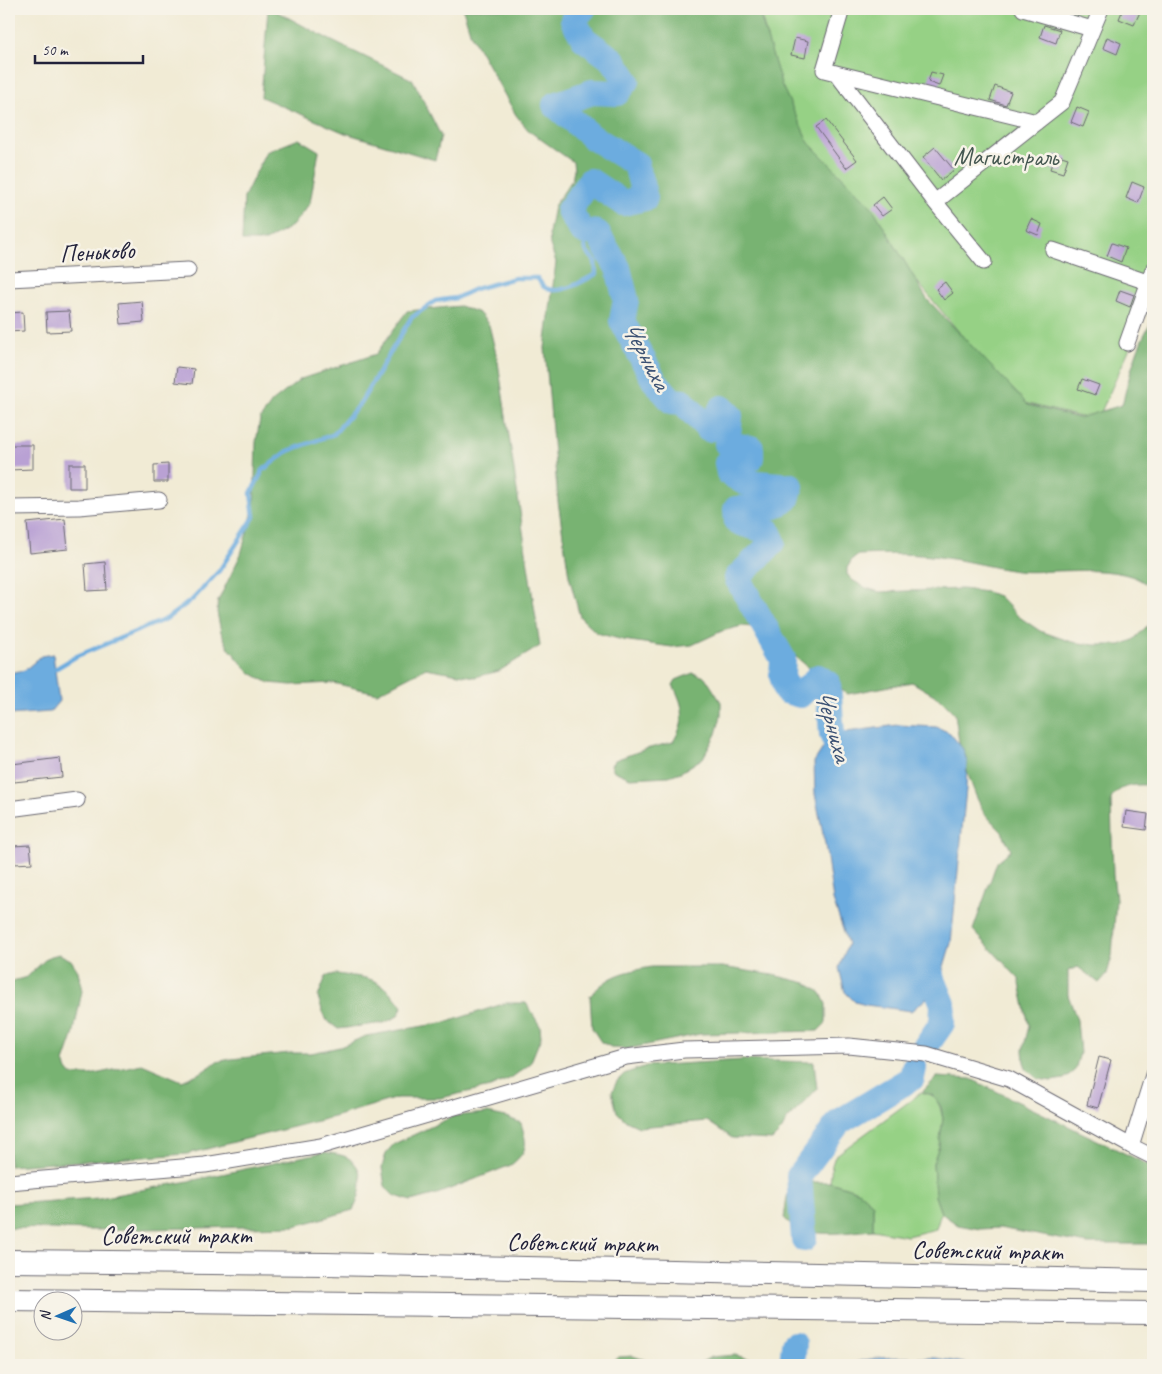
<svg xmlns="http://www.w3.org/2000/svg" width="1162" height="1374" viewBox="0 0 1162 1374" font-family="Caveat,sans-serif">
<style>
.green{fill:#96d185;stroke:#5c7a60}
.forest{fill:#78b372;stroke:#4d6a56}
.water{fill:#6cacdf;stroke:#47678d}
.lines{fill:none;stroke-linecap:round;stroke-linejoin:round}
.stream{stroke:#6cacdf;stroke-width:4.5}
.river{stroke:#6cacdf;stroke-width:26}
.building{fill:#b9a1d4}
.minor-casing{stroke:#6a6871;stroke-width:17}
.highway-casing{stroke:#6a6871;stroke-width:24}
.minor{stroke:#fff;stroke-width:15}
.highway{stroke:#fff;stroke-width:22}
.labels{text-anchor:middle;stroke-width:5;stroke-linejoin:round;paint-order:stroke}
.park-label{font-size:25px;fill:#455751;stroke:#f7f3e8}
.street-label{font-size:25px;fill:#22223b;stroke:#f7f3e8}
.water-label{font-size:26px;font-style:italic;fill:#3c5274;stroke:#f7f3e8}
</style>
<rect width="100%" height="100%" fill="#f7f3e8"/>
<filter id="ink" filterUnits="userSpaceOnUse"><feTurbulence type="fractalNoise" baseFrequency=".02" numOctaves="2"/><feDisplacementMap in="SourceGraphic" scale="10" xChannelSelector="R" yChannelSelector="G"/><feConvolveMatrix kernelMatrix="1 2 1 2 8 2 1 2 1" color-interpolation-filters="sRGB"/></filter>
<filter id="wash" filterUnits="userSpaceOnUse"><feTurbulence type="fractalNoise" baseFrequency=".0096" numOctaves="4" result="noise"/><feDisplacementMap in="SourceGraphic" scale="20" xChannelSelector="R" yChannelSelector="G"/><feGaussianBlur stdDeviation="1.12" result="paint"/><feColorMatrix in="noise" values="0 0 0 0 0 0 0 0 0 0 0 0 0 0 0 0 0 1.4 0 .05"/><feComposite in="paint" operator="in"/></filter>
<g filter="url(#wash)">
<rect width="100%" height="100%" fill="#f1ebd5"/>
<path class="green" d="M 760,9 L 1153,9 L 1153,296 L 1097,421 L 1016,401 L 786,123 Z
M 922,1092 L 932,1095 L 937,1101 L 940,1107 L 943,1119 L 939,1146 L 933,1163 L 935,1196 L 941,1213 L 936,1229 L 907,1236 L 873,1230 L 873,1204 L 858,1191 L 830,1182 L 832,1165 L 835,1156 Z"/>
<path class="forest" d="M 268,9 L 272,9 L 332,41 L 413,80 L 441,136 L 435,160 L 345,133 L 261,97 Z
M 463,9 L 758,9 L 782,86 L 809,143 L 872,207 L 927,299 L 1028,405 L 1079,418 L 1122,405 C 1129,378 1137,342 1153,320 L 1153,595 C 1142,558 1047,575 1017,571 C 993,568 970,561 946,558 C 917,553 888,554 858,555 L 853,558 L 847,568 L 847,574 L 852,580 L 866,588 L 880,592 L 962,589 L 987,592 L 999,596 L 1018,616 L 1040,631 L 1072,642 L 1094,645 L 1121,645 L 1133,640 L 1149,624 L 1153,609 L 1153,785 C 1136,785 1121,783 1111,799 L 1113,875 L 1116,899 L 1112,956 L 1107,974 L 1099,983 L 1078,967 L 1068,971 L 1068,995 L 1077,1020 L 1080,1053 L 1075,1070 L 1064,1079 L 1051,1081 L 1038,1079 L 1027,1070 L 1024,1062 L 1023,1050 L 1029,1026 L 1019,979 L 973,930 L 997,862 L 1011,850 L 1002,832 L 984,813 L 976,796 L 961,756 L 955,714 L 939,698 L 912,682 L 848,694 L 821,678 L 795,656 L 776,634 L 763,628 L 742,626 L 722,631 L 692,645 L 672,647 L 623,640 L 597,633 L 580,617 L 569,576 L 558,501 L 545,348 L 556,262 L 550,245 L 549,233 L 554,206 L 572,180 L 574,170 L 573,162 L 529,131 L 516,115 L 471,35 Z
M 299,139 L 319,151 L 310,203 L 292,226 L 266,241 L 242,241 L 244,197 L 266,152 Z
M 460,306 L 479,313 L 489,325 L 498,362 L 540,646 L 499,671 L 475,677 L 426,668 L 377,693 L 333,683 L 291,685 L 269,683 L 249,672 L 228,647 L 221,632 L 217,612 L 218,601 L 241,554 L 254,507 L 256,442 L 260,419 L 272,402 L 301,379 L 376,354 L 407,311 Z
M 693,673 L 705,677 L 721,702 L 721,716 L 716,734 L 703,758 L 681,772 L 669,776 L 630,778 L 614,771 L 611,765 L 615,760 L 646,749 L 673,742 C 686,720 685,708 673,685 L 676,680 Z
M 59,954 L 71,960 L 78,971 L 82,991 L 73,1036 L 64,1062 L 67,1070 L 71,1075 L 90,1075 L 142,1064 L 182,1081 L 202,1072 L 216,1062 L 231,1059 L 290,1053 L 311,1053 L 340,1047 L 366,1036 L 447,1022 L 506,1003 L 526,1003 L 540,1026 L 541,1037 L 530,1064 L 511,1078 L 490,1087 L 440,1098 L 397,1098 L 337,1116 L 187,1154 L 9,1166 L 9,982 L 27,977 L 48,957 Z
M 652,967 L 722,967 L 773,975 L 806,983 L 821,993 L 826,1004 L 826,1023 L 818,1031 L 700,1034 L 627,1049 L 613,1048 L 601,1042 L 592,1028 L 590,996 C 610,974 624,972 652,967 Z
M 337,974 C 348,976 362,976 372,980 C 383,984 396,997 402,1007 L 398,1016 L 384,1023 L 338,1029 L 325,1019 L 318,997 L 326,976 Z
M 743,1060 L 814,1062 L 817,1089 L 787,1120 L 781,1131 L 772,1140 L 732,1138 L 707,1121 L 639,1127 L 626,1121 L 617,1112 L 612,1092 L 617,1081 L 624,1074 L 646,1066 Z
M 937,1077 L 971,1079 L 1153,1167 L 1153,1244 L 1088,1244 L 999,1228 L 980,1229 L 958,1225 L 941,1213 L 935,1196 L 933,1163 L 939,1146 L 943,1119 L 941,1107 L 937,1101 L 932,1095 L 922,1092 Z
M 487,1113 L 506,1117 L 521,1123 C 527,1144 529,1150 511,1165 L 437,1194 L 411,1201 L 393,1195 L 385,1186 L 382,1168 L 384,1160 L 386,1153 L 394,1144 L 454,1116 Z
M 324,1152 C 330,1153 338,1154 344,1156 C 367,1165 363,1193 353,1210 L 295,1226 L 93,1230 L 9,1228 L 9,1204 L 99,1198 L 194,1180 Z
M 806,1182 L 830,1182 L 858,1191 L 873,1204 L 873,1230 C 845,1232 805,1241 784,1218 C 788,1197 783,1188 806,1182 Z
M 735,1355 L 771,1365 L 700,1365 L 700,1363 L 711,1357 Z
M 633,1356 L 660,1365 L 605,1365 L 619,1357 Z"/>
<path class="water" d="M 53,654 L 59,701 L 50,712 L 9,715 L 9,673 L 25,670 L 41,656 Z
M 898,725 L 937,727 L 950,733 L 963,749 L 967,761 L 966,789 L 951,943 L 937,990 L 911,1011 L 866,1005 L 855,1002 L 845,992 L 839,968 L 848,944 L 833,900 L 825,844 L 815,794 L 814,762 L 832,734 Z
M 936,1358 L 976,1365 L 849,1365 C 873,1354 910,1358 936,1358 Z"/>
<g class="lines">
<path class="stream" d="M 55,669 L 77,656 L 166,619 L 193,599 L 219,571 L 254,517 L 251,493 L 263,470 L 288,451 L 334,434 L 361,402 L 411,318 L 435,301 L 456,298 L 475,289 L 515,278 L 537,278 C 539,280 542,285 544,287 C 558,297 583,281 596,274 L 595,261 L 586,251 L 582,231"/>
<path class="river" d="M 583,9 L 573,20 L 584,39 L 613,60 L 627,81 L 617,93 L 592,92 L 555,105 L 592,137 L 636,164 L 645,198 L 623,203 L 590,181 L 569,210 L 582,231 L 597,233 L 618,268 L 626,300 L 622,321 L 654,380 L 672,401 L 683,402 L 708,429 L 722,408 L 730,416 L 727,444 L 751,448 L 751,458 L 727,463 L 729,473 L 744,482 L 791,486 L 787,499 L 775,506 L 736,509 L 737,522 L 768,531 L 773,542 L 737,578 L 783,659 L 782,675 L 786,691 L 800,695 L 818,677 L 828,684 L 832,734 L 845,767
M 924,958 L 943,1004 L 942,1023 L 926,1046
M 804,1239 L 799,1176 L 839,1122 L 912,1078 L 914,1068
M 792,1365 L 794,1344"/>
</g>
<g id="blocks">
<path class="building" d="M 1123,9 L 1133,9 L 1140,12 L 1134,25 L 1119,19 Z
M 1044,25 L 1060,30 L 1056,43 L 1040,37 Z
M 1107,37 L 1121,43 L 1117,54 L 1103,48 Z
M 795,38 L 808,41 L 805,58 L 791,55 Z
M 931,72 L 943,75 L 939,86 L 928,82 Z
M 995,86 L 1011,92 L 1006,105 L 990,100 Z
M 1077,107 L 1089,112 L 1083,127 L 1071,122 Z
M 826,120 L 857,160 L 846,168 L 816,127 Z
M 935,147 L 954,170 L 941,180 L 923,157 Z
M 1055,154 L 1068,158 L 1063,173 L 1050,169 Z
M 1132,182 L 1144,187 L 1138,203 L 1126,198 Z
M 883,197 L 892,209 L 882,216 L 873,205 Z
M 1031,219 L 1042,224 L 1038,235 L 1026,230 Z
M 1112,243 L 1126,248 L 1121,262 L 1107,256 Z
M 945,282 L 953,293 L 944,300 L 936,289 Z
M 1120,290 L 1134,295 L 1130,307 L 1116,301 Z
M 142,301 L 144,322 L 121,324 L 119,303 Z
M 69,311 L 71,331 L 47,332 L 46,312 Z
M 23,312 L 24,331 L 9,332 L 9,313 Z
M 177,367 L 194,369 L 192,384 L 175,382 Z
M 1082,379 L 1099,385 L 1095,395 L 1078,389 Z
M 9,445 L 33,445 L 33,469 L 9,470 Z
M 69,464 L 85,464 L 85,488 L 69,488 Z
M 168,464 L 168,482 L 154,482 L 154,465 Z
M 65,519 L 68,549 L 30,553 L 27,523 Z
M 105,562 L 107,590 L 87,591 L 85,564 Z
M 60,758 L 62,777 L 14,782 L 12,764 Z
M 1126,811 L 1148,814 L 1146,830 L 1124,827 Z
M 30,845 L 32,863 L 15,864 L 13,846 Z
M 1099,1057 L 1111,1060 L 1098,1108 L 1087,1105 Z"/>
</g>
</g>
<g filter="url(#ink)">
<use href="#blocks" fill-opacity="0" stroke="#6a6871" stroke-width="1"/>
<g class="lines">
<g class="minor-casing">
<path id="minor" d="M 1023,9 L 1092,29
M 836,73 L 824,70 L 842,9
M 935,202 L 1062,102 L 1101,9
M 1053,250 L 1153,284
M 984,262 L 935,202 L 836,73 L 1037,122
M 9,279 L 188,270
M 1127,343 L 1153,270
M 9,508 L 79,507 L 159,500
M 9,809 L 77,800
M 1131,1146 L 1153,1075
M 9,1182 L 205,1165 L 321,1146 L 626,1057 L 684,1050 L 849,1046 L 926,1054 L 1009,1079 L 1131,1146 L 1153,1157"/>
</g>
<g class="highway-casing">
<path id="highway" d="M 9,1261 L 326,1264 L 1153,1281
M 9,1300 L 1153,1313"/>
</g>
<use href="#minor" class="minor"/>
<use href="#highway" class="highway"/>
</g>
</g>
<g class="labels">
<g class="park-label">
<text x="1006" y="165">Магистраль</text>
</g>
<g class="street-label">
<text transform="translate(97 251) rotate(-3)" y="9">Пеньково</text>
<text x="176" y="1244">Советский тракт</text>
<text transform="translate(582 1242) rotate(1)" y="9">Советский тракт</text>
<text transform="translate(987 1250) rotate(1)" y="9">Советский тракт</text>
</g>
<g class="water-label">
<text transform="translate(647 355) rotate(62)" y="9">Черниха</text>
<text transform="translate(834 725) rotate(74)" y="9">Черниха</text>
</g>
</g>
<rect width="1162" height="1374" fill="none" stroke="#f7f3e8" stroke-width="30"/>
<g transform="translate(58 1316) rotate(268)"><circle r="24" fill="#f7f3e8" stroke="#a29fa3"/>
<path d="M0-4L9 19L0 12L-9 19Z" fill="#1f6fb2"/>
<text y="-8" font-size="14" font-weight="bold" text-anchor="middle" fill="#22223b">N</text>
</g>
<path d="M35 55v8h108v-8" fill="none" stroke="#22223b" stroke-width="2.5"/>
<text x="42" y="55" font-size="15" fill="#22223b" stroke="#f7f3e8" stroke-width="4" paint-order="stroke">50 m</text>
</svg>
